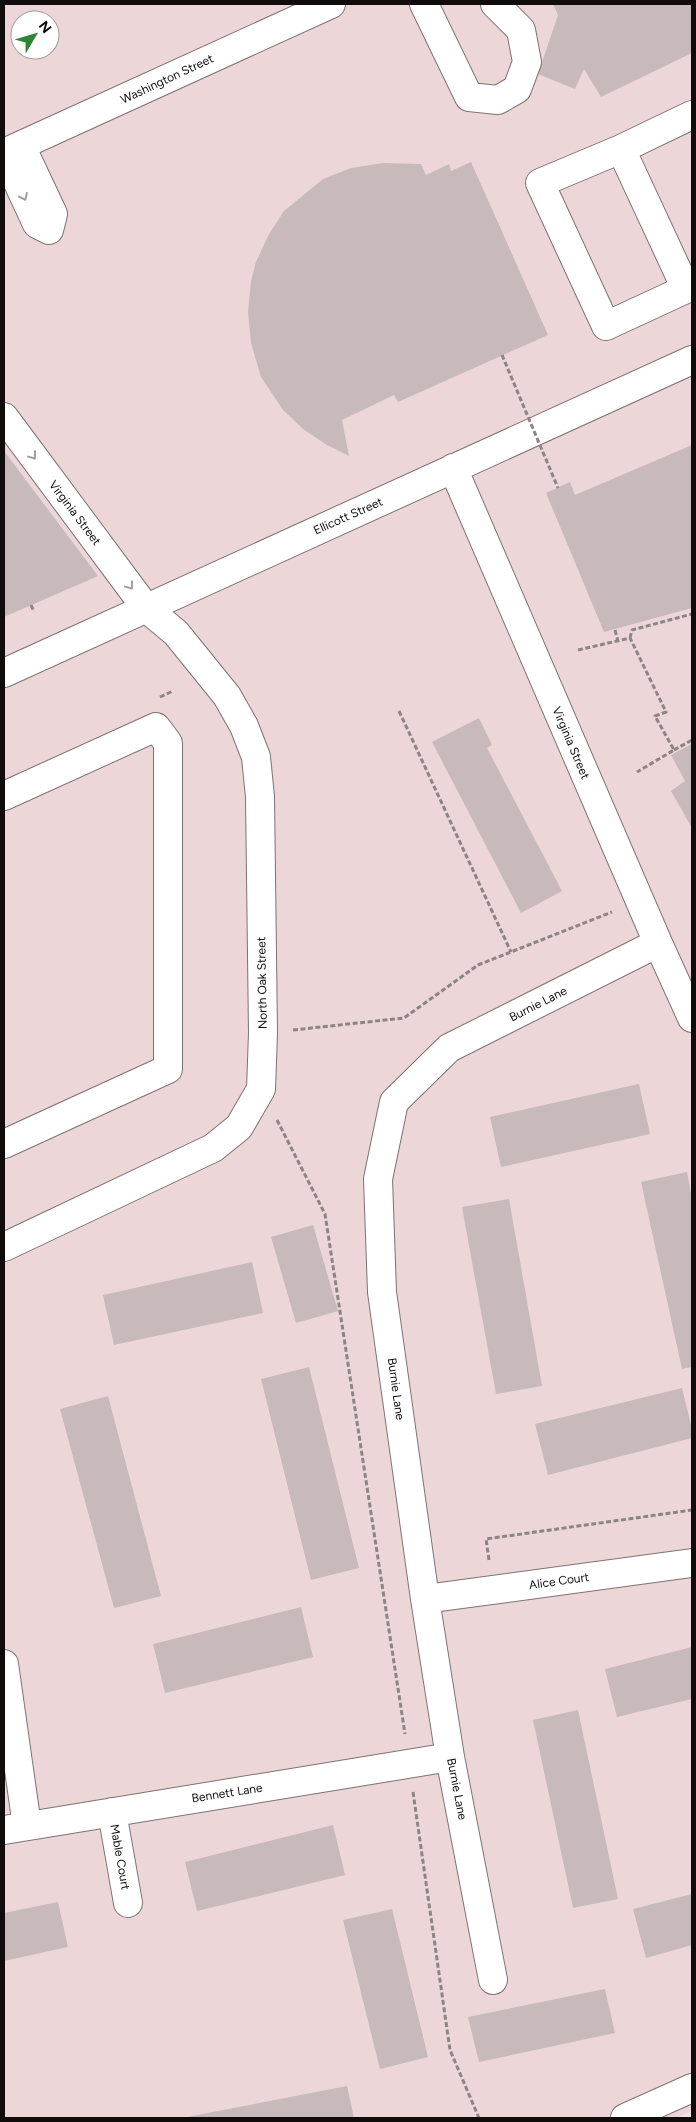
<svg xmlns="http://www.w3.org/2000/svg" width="696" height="2122" viewBox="0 0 696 2122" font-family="Figtree,sans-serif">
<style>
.built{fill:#ecd6d8;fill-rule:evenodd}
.building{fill:#c8babb}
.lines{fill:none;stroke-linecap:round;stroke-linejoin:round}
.minor-casing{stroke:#7e7273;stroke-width:30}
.path{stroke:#8e8485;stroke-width:3;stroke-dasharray:5 2.5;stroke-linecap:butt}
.minor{stroke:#fff;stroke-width:28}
.path-bridge{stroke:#8e8485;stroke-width:3;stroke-dasharray:5 2.5;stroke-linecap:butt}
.oneway{stroke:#9f9e9e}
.labels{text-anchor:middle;stroke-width:5;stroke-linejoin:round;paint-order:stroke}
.street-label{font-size:12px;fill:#100c0c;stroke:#fff}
</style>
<rect width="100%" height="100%" fill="#f2e4e5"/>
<path class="built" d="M 4,4 L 692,4 L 692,2111 L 676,2118 L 4,2118 ZM 20,20 L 50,20 L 50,50 L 20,50 Z"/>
<path class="building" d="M 553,4 L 692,4 L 692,53 L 601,97 L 584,69 L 575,89 L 538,74 L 558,15 Z
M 471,162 L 548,335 L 398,402 L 394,395 L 342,420 L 349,456 L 327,445 L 303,429 L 283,410 L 261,377 L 251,343 L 248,312 L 251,281 L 256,262 L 269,234 L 284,211 L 323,179 L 351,168 L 383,163 L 421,164 L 426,175 L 449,164 L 451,171 Z
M 692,445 L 692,608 L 604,632 L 546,493 L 570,482 L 575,495 Z
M 4,451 L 98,576 L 4,617 Z
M 479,718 L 492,745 L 487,748 L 562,891 L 521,913 L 432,742 Z
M 692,744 L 692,828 L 671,791 L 685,781 L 671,755 Z
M 639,1084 L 650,1134 L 501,1167 L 490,1117 Z
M 687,1172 L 692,1199 L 692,1367 L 682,1369 L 641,1182 Z
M 509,1199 L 542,1386 L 496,1394 L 462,1207 Z
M 313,1225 L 338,1311 L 296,1323 L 271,1237 Z
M 252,1262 L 263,1313 L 114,1345 L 103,1295 Z
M 309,1367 L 359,1568 L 311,1580 L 261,1379 Z
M 682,1388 L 692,1429 L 692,1438 L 548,1475 L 535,1424 Z
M 108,1396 L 161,1596 L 114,1608 L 60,1409 Z
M 301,1607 L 313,1657 L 165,1693 L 153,1644 Z
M 692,1647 L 692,1699 L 617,1717 L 605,1669 Z
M 578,1710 L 618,1899 L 573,1908 L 533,1720 Z
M 333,1825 L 345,1875 L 197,1911 L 185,1862 Z
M 692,1894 L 692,1945 L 646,1958 L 633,1909 Z
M 58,1902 L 68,1947 L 4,1961 L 4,1913 Z
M 392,1909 L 428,2057 L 380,2069 L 343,1920 Z
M 605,1989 L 615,2033 L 479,2062 L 468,2017 Z
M 347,2086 L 354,2118 L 187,2118 L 187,2117 Z"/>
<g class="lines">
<g class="minor-casing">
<path id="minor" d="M 424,4 L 469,97 L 498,100 L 517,89 L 527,62 L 521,30 L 495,4
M 621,149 L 686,289 L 606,326 L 540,183 L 621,149 L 692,115
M 4,153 L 331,4
M 4,153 L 37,224 L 49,230 L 53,214 L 21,146
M 4,417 L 146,608 L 176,633 L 227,696 L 244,726 L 256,757 L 260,797 L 263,1033 L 261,1089 L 239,1127 L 213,1148 L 4,1247
M 453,468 L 658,943 L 692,1018
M 4,673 L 692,360
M 4,796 L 156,727 L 168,743 L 168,1069 L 4,1144
M 425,1599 L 692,1563
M 4,1664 L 27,1826
M 112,1812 L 128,1903
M 4,1830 L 450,1757
M 493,1980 L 450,1757 L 425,1599 L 382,1292 L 378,1179 L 394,1102 L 449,1048 L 658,943
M 625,2118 L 692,2088"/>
</g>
<path class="path" d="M 31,605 L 34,612
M 615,630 L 618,641
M 630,638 L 632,630 L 692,614
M 578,650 L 630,638 L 666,712 L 655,716 L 674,750 L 637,772
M 160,697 L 173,691
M 399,711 L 511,952
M 674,750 L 692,740
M 293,1030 L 404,1018 L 478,965 L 612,912
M 277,1120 L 325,1214 L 405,1734
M 489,1560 L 486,1539 L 692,1510
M 413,1792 L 450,2050 L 479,2118"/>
<use href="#minor" class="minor"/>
<path class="path-bridge" d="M 502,355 L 558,488"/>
</g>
<defs><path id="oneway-chevron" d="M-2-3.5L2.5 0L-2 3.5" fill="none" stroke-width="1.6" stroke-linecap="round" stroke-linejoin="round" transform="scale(1.25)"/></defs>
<g class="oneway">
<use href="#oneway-chevron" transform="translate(24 197) rotate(65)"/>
<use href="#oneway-chevron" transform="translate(33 456) rotate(53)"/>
<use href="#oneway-chevron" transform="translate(130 586) rotate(53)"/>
</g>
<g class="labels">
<g class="street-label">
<text transform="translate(167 79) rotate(-25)" y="4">Washington Street</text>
<text transform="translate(75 513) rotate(53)" y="4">Virginia Street</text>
<text transform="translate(348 516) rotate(-24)" y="4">Ellicott Street</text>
<text transform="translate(571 743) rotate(67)" y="4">Virginia Street</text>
<text transform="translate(262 983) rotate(-91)" y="4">North Oak Street</text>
<text transform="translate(538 1004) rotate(-27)" y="4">Burnie Lane</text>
<text transform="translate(396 1389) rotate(82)" y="4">Burnie Lane</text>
<text transform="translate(559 1581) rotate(-8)" y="4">Alice Court</text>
<text transform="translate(457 1789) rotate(79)" y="4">Burnie Lane</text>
<text transform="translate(227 1793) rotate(-9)" y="4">Bennett Lane</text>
<text transform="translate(120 1857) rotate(80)" y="4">Mable Court</text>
</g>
</g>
<rect width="696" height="2122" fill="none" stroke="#100c0c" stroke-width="10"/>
<g transform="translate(35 35) rotate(52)"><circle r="24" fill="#ffffff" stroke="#9f9e9e"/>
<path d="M0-4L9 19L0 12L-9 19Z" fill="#308534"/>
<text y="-8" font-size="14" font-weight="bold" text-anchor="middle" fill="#100c0c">N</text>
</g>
</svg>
